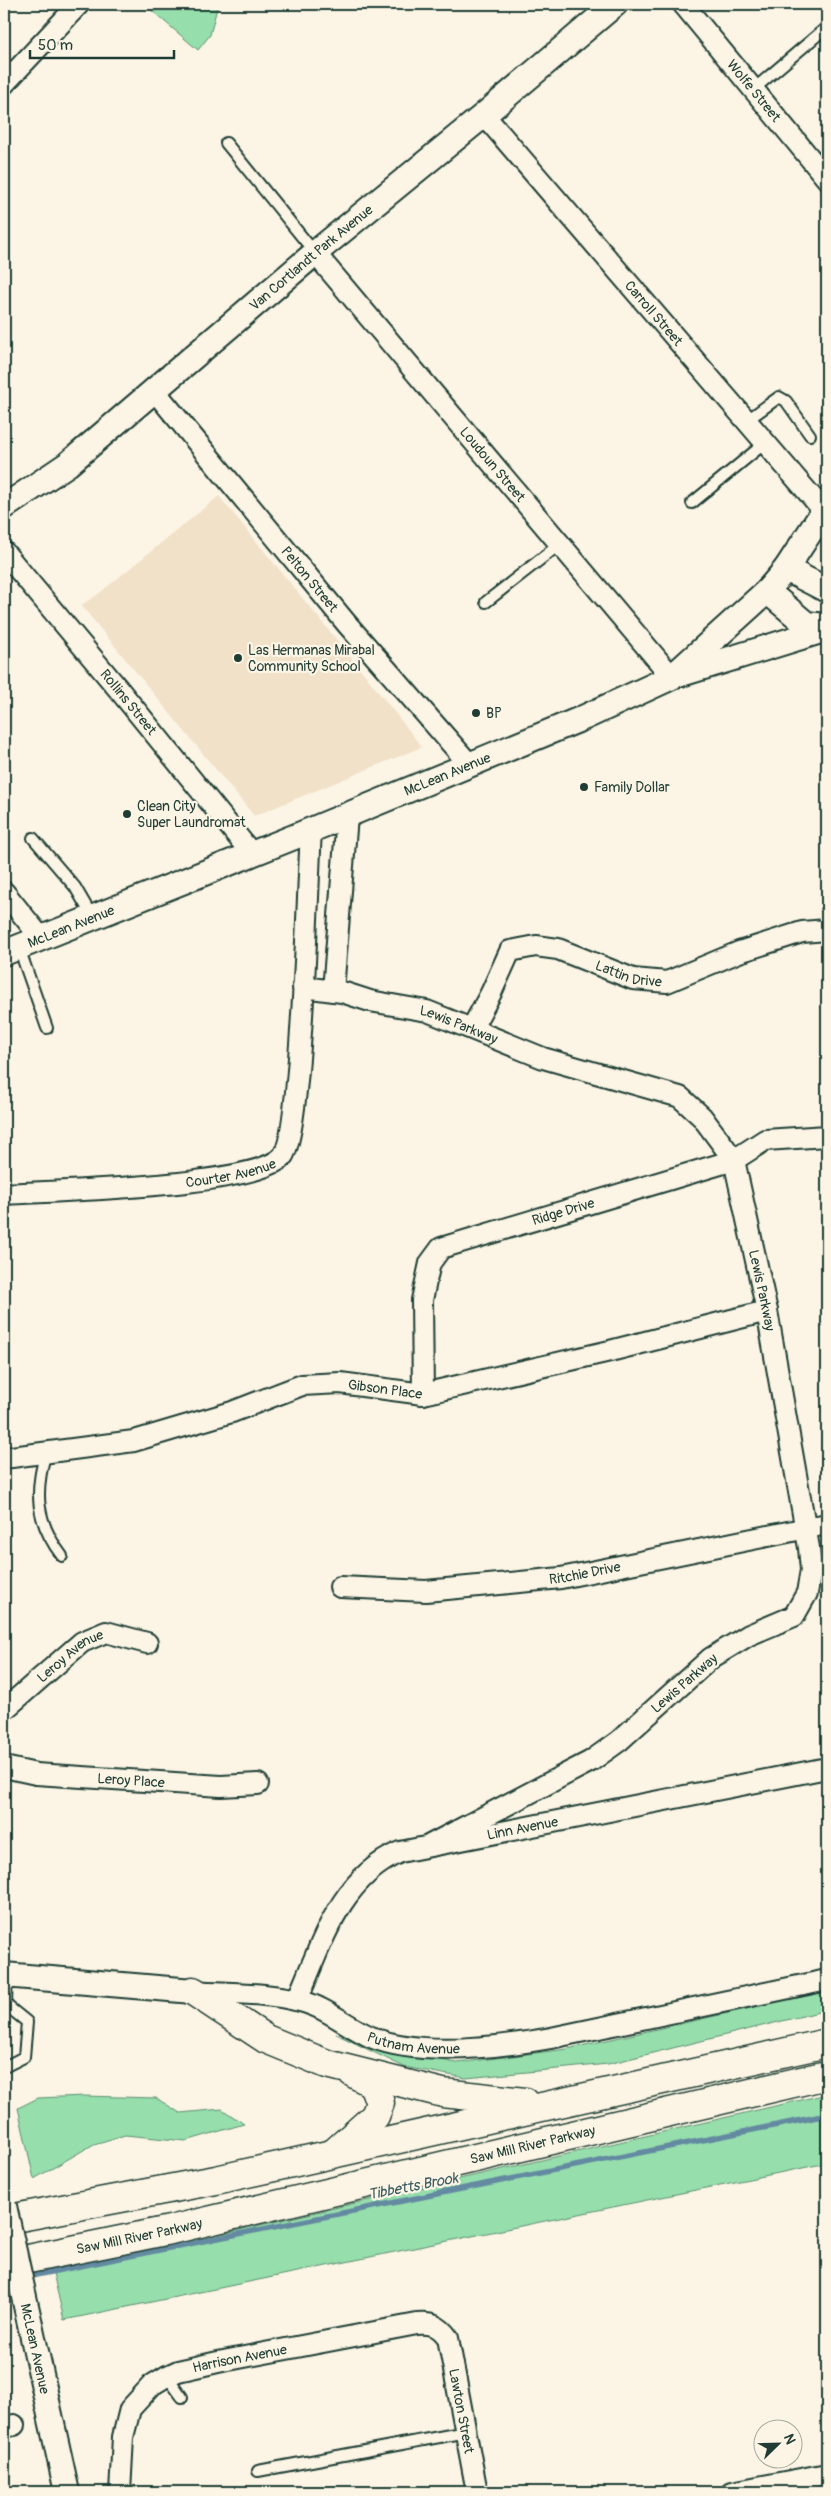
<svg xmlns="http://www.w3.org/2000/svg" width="831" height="2496" viewBox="0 0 831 2496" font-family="Pangolin,sans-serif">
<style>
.built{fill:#f1e1c9}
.green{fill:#96deac;stroke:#5a8e70}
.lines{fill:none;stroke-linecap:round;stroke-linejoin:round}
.stream{stroke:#638aa1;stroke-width:5.5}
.service-casing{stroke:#1f3d34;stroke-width:14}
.minor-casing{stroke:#1f3d34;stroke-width:24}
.tertiary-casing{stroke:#1f3d34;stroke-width:28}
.motorway-casing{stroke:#1f3d34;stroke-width:31}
.service{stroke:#fcf5e5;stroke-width:10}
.minor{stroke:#fcf5e5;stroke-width:20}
.tertiary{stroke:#fcf5e5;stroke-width:24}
.motorway{stroke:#fcf5e5;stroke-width:28}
.tertiary-bridge-casing{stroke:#1f3d34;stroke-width:28;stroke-linecap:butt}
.tertiary-bridge{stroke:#fcf5e5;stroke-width:24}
.poi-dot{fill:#1f3d34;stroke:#fcf5e5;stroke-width:2}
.labels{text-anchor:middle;stroke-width:4.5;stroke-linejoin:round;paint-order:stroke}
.street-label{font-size:14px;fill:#1f3d34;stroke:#fcf5e5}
.poi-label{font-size:14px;fill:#1f3d34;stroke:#fcf5e5;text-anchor:start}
.water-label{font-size:15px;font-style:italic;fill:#3b5d62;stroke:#fcf5e5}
</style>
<rect width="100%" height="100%" fill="#fcf5e5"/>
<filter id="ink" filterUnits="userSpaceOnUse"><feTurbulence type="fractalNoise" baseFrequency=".02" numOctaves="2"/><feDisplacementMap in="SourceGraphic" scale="10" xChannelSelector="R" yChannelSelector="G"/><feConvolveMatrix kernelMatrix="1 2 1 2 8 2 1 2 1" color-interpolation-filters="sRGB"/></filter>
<g filter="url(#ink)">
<path class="built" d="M 219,496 L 354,661 L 422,747 L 254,816 L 81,605 L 97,595 Z"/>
<path class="green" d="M 144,4 L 218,4 L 210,35 L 198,50 Z
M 827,1991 L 827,2010 L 608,2064 L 466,2078 L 404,2067 L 336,2034 L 381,2049 L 457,2063 L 567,2049 Z
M 827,2094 L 827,2163 L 64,2320 L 53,2273 Z
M 84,2096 L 156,2098 L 180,2113 L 222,2109 L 244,2124 L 186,2141 L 125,2135 L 94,2144 L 34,2179 L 18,2108 L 38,2098 Z"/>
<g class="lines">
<path class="stream" d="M 26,2277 L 827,2115
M 4,2282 L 14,2280"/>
<g class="service-casing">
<path id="service" d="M 754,89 L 827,27
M 226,143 L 315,253
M 746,421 L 779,397 L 786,401 L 810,435
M 692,503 L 765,443
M 486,602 L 560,544
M 33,838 L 75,887 L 93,918
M 19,948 L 47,1028
M 46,1452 C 34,1492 36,1522 62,1556
M 6,2005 L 7,1975
M 4,2067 L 24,2057 L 27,2022 L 6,2005
M 167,2376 L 182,2397
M 258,2471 L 466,2432"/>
</g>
<g class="minor-casing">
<g id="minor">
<path id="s1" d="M 683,4 L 827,179"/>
<path d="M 4,84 L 79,4"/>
<path id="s2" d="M 484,115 L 824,511"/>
<path id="s3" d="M 315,253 L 672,677"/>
<path id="s4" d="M 154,390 L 347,624 L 470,765"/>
<path id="s5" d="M 4,552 L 120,691 L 252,854"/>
<path d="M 4,892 L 42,939"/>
<path id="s6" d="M 303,987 L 342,992 L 370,1001 L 427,1011 L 543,1058 L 680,1097 L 702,1117 L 734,1160 L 767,1311 L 809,1548 L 811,1570 L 807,1593 L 794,1616 L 749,1635 L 711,1658 L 619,1741 L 591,1761 L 430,1845"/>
<path d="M 333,991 L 347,816"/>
<path id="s7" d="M 472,1028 L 491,993 L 510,951 L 536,946 L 558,949 L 633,979 L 667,982 L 739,952 L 802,932 L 827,930"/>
<path id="s8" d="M 4,1194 C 53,1191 254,1187 282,1157 C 302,1136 308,876 311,830"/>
<path id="s9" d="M 423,1394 L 422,1300 L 430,1263 L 441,1248 L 734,1160 L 765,1140 L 827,1136"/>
<path id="s10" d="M 4,1458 L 134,1441 L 232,1412 L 302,1385 L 340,1383 L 423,1394 L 610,1351 L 767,1311"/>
<path id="s11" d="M 340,1587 L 426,1591 L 561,1578 L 827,1524"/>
<path id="s12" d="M 4,1710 L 82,1642 L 106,1632 L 147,1643"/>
<path id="s13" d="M 4,1767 L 36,1774 L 221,1786 L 258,1784"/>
<path id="s14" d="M 194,1991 C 229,1994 266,1992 300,2001 C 326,2007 346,2026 371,2037 C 419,2057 500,2047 551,2038 L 827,1980"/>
<path id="s15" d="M 297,2000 C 322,1944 339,1879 400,1852 L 827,1768"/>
<path d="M 4,2427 L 14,2425"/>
<path id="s16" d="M 120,2492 L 123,2437 L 130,2409 L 152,2385 L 167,2376 L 178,2371 L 218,2362 L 417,2324 C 431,2323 439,2325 448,2338 L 477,2492"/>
<path d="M 732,2492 L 827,2474"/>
</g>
</g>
<g class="tertiary-casing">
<g id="tertiary">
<path id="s17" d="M 4,507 L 68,464 L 315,253 L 484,115 L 615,4"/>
<path d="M 786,569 L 827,590"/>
<path d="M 767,591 L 806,624 L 827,626"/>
<path d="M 681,674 L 827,629"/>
<path id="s18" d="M 4,953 L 294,837 L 583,718 L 672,677 L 767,591 L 786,569 L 827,506"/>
<path d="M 4,1975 L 193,1991"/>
<path d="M 54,2433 L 67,2492"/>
</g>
</g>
<g class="motorway-casing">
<g id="motorway">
<path d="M 193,1991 L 266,2039 L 327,2064 L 443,2093 L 525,2102"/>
<path d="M 335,2152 L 375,2116 L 380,2103 L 373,2084 L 353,2073"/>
<path d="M 4,2220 L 216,2180 L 827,2043"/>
<path id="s19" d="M 4,2264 L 170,2230 L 827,2075"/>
</g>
</g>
<use href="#service" class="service"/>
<use href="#minor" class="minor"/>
<use href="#tertiary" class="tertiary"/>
<use href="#motorway" class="motorway"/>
<g class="tertiary-bridge-casing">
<g id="tertiary-bridge">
<path id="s20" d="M 4,2206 L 54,2433"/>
</g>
</g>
<use href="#tertiary-bridge" class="tertiary-bridge"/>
</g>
</g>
<g class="poi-dot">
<circle cx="238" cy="658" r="5"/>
<circle cx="476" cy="713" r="5"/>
<circle cx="584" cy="787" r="5"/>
<circle cx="127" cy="814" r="5"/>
</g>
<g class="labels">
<g class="street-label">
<text dy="5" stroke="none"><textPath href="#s1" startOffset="112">Wolfe Street</textPath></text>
<text dy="5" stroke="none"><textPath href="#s17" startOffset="396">Van Cortlandt Park Avenue</textPath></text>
<text dy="5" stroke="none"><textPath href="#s2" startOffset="261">Carroll Street</textPath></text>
<text dy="5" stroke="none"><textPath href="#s3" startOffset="276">Loudoun Street</textPath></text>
<text dy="5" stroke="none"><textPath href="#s4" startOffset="245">Pelton Street</textPath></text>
<text dy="5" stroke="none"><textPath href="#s5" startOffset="195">Rollins Street</textPath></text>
<text dy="5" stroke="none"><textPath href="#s18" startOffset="478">McLean Avenue</textPath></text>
<text dy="5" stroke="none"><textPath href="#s18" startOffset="72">McLean Avenue</textPath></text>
<text dy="5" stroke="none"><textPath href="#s7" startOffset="210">Lattin Drive</textPath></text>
<text dy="5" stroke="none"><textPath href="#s6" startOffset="161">Lewis Parkway</textPath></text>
<text dy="5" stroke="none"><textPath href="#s8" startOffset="228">Courter Avenue</textPath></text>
<text dy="5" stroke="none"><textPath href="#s9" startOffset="278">Ridge Drive</textPath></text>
<text dy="5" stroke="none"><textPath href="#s6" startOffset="611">Lewis Parkway</textPath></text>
<text dy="5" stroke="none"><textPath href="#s10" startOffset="392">Gibson Place</textPath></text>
<text dy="5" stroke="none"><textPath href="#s11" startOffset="246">Ritchie Drive</textPath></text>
<text dy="5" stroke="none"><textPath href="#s12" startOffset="86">Leroy Avenue</textPath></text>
<text transform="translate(684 1683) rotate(-41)" y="5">Lewis Parkway</text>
<text dy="5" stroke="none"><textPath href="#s13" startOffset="128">Leroy Place</textPath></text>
<text dy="5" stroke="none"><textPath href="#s15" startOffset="310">Linn Avenue</textPath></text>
<text dy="5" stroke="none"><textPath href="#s14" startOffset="230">Putnam Avenue</textPath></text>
<text dy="5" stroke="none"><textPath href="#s19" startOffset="542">Saw Mill River Parkway</textPath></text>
<text dy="5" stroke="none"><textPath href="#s19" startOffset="138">Saw Mill River Parkway</textPath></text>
<text dy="5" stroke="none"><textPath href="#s20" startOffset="146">McLean Avenue</textPath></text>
<text dy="5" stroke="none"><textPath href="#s16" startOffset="209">Harrison Avenue</textPath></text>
<text dy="5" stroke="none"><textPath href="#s16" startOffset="500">Lawton Street</textPath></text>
</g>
<g class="poi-label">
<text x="248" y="655">Las Hermanas Mirabal<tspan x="248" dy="16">Community School</tspan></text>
<text x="486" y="718">BP</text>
<text x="594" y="792">Family Dollar</text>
<text x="137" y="811">Clean City<tspan x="137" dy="16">Super Laundromat</tspan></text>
</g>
<g class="water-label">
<text transform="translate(413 2186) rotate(-11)" y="5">Tibbetts Brook</text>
</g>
</g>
<rect width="831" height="2496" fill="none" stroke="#fcf5e5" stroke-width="20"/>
<rect x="10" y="10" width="811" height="2476" fill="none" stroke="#1f3d34" stroke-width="2" filter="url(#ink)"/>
<g transform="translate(778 2444) rotate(67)"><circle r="24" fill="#fcf5e5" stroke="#a4ab9e"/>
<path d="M0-4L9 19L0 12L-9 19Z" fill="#1f3d34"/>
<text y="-8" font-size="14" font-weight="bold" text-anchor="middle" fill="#1f3d34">N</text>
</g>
<path d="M30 50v8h144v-8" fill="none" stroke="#1f3d34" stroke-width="2.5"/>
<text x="38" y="50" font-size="15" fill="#1f3d34" stroke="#fcf5e5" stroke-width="4" paint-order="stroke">50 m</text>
</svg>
